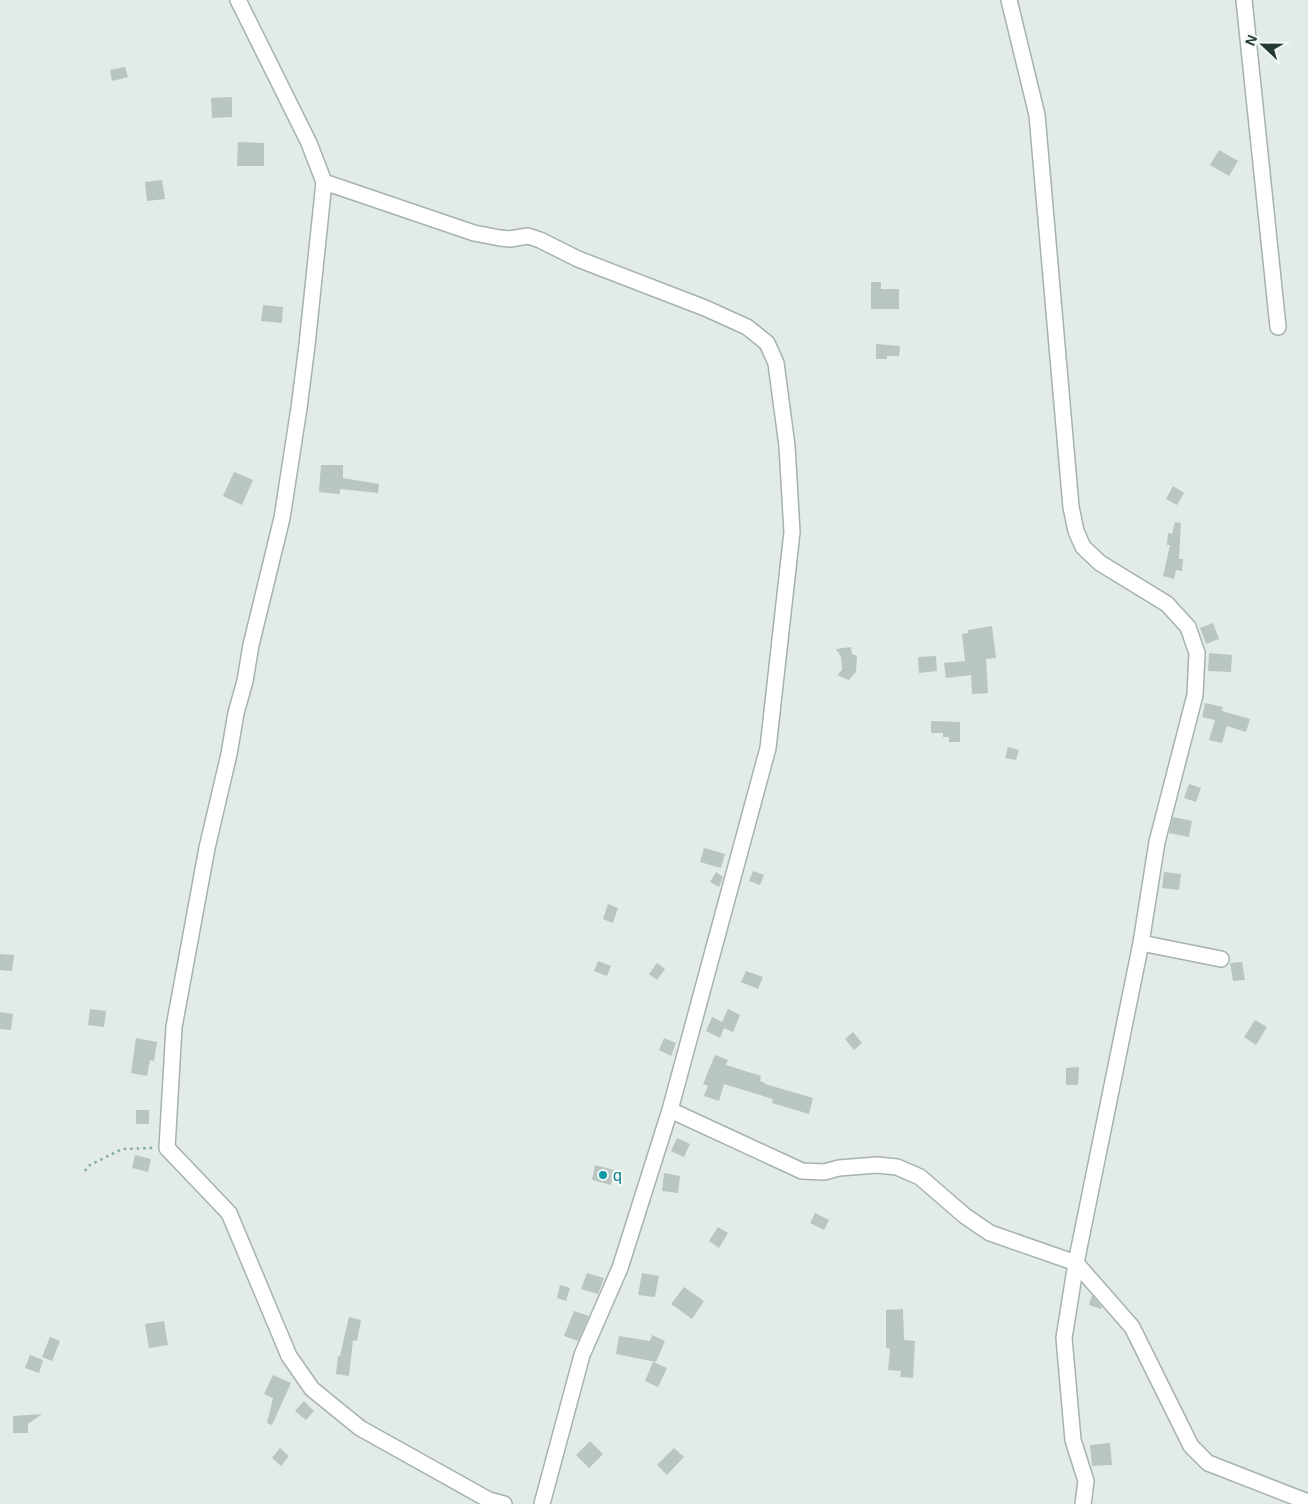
<svg xmlns="http://www.w3.org/2000/svg" width="1308" height="1504" viewBox="0 0 1308 1504" font-family="Helvetica,sans-serif">
<style>
.building{fill:#b8c5c1}
.lines{fill:none;stroke-linecap:round;stroke-linejoin:round}
.street-casing{stroke:#a6b2af;stroke-width:18}
.path{stroke:#87aaa2;stroke-width:2.5;stroke-dasharray:2.5 4;stroke-linecap:butt}
.street{stroke:#fff;stroke-width:15}
.culture-dot{fill:#0f9aa8;stroke:#f3f8f5;stroke-width:2}
.labels{text-anchor:middle;stroke-width:4.5;stroke-linejoin:round;paint-order:stroke}
.culture-label{font-size:16px;fill:#0d838f;stroke:#f3f8f5;text-anchor:start}
</style>
<rect width="100%" height="100%" fill="#e2ebe8"/>
<path class="building" d="M 125,67 L 128,77 L 112,81 L 110,70 Z
M 232,97 L 232,117 L 212,118 L 211,98 Z
M 238,142 L 264,143 L 264,166 L 237,166 Z
M 1219,150 L 1238,161 L 1229,176 L 1210,165 Z
M 162,180 L 165,199 L 147,201 L 145,182 Z
M 871,282 L 881,282 L 881,289 L 899,289 L 899,309 L 871,309 Z
M 263,305 L 283,307 L 282,323 L 261,321 Z
M 876,344 L 900,346 L 899,356 L 887,356 L 887,359 L 876,359 Z
M 321,465 L 343,465 L 343,478 L 379,484 L 378,493 L 340,489 L 340,494 L 319,492 Z
M 234,472 L 253,480 L 242,505 L 223,496 Z
M 1173,486 L 1184,493 L 1177,505 L 1166,499 Z
M 1175,522 L 1181,523 L 1179,559 L 1183,559 L 1182,571 L 1176,570 L 1174,579 L 1163,576 L 1170,545 L 1167,545 L 1168,533 L 1172,534 Z
M 1213,623 L 1219,639 L 1206,644 L 1200,628 Z
M 992,626 L 996,658 L 986,659 L 988,693 L 972,694 L 971,675 L 946,678 L 944,663 L 965,661 L 962,634 L 968,633 L 968,630 Z
M 851,647 L 852,654 L 857,656 L 856,672 L 849,680 L 837,675 L 842,670 L 841,657 L 836,649 Z
M 1209,653 L 1232,655 L 1231,672 L 1208,671 Z
M 936,656 L 937,671 L 919,673 L 918,657 Z
M 1205,703 L 1223,707 L 1222,711 L 1250,719 L 1246,732 L 1227,726 L 1222,743 L 1209,740 L 1215,720 L 1202,717 Z
M 931,721 L 960,722 L 960,742 L 949,742 L 949,737 L 943,737 L 943,733 L 931,733 Z
M 1008,747 L 1019,750 L 1016,760 L 1005,758 Z
M 1189,784 L 1201,788 L 1196,802 L 1184,798 Z
M 1173,817 L 1192,821 L 1189,837 L 1169,833 Z
M 704,848 L 725,854 L 721,868 L 700,862 Z
M 753,871 L 764,875 L 760,885 L 749,881 Z
M 716,872 L 723,877 L 719,887 L 710,882 Z
M 1164,872 L 1181,874 L 1179,890 L 1162,888 Z
M 608,904 L 618,908 L 613,923 L 603,919 Z
M 0,954 L 14,955 L 12,971 L 0,970 Z
M 598,961 L 611,966 L 607,976 L 594,971 Z
M 1242,962 L 1245,980 L 1233,981 L 1230,963 Z
M 657,963 L 665,969 L 657,980 L 649,974 Z
M 746,971 L 763,977 L 758,989 L 741,982 Z
M 90,1009 L 106,1011 L 104,1027 L 88,1025 Z
M 728,1009 L 740,1015 L 733,1032 L 724,1028 L 720,1038 L 706,1031 L 712,1017 L 722,1022 Z
M 0,1012 L 13,1014 L 11,1030 L 0,1029 Z
M 1255,1020 L 1267,1027 L 1256,1045 L 1244,1037 Z
M 853,1032 L 862,1043 L 854,1050 L 845,1039 Z
M 136,1038 L 157,1042 L 154,1061 L 150,1060 L 147,1076 L 131,1073 Z
M 664,1038 L 676,1043 L 671,1056 L 659,1050 Z
M 715,1055 L 728,1060 L 726,1065 L 761,1076 L 760,1081 L 765,1083 L 765,1084 L 813,1098 L 809,1114 L 772,1103 L 773,1099 L 724,1084 L 719,1101 L 704,1096 L 708,1086 L 703,1084 Z
M 1079,1067 L 1078,1085 L 1066,1085 L 1066,1068 Z
M 136,1110 L 149,1110 L 149,1124 L 136,1124 Z
M 677,1138 L 690,1144 L 684,1157 L 671,1151 Z
M 135,1155 L 151,1159 L 148,1172 L 132,1168 Z
M 595,1165 L 614,1170 L 611,1185 L 592,1180 Z
M 664,1173 L 680,1176 L 678,1193 L 662,1191 Z
M 815,1213 L 829,1220 L 824,1230 L 810,1223 Z
M 718,1227 L 728,1233 L 719,1248 L 709,1241 Z
M 587,1273 L 604,1278 L 598,1294 L 581,1289 Z
M 642,1273 L 659,1276 L 655,1297 L 638,1295 Z
M 560,1285 L 570,1288 L 566,1301 L 557,1298 Z
M 684,1287 L 704,1301 L 692,1319 L 671,1304 Z
M 1092,1295 L 1102,1307 L 1101,1309 L 1089,1305 Z
M 903,1309 L 904,1340 L 915,1341 L 913,1378 L 900,1377 L 901,1371 L 888,1370 L 890,1349 L 886,1348 L 886,1310 Z
M 574,1311 L 589,1316 L 578,1341 L 564,1336 Z
M 349,1317 L 361,1320 L 357,1341 L 353,1340 L 349,1376 L 336,1374 L 338,1356 L 340,1356 Z
M 164,1321 L 168,1345 L 149,1348 L 145,1324 Z
M 652,1335 L 665,1341 L 656,1362 L 616,1354 L 619,1336 L 650,1341 Z
M 50,1337 L 60,1341 L 52,1361 L 42,1357 Z
M 30,1355 L 43,1360 L 39,1373 L 25,1368 Z
M 653,1362 L 667,1368 L 658,1387 L 645,1381 Z
M 273,1375 L 291,1383 L 272,1425 L 267,1423 L 273,1398 L 264,1394 Z
M 304,1401 L 314,1411 L 306,1420 L 295,1411 Z
M 42,1414 L 28,1424 L 28,1433 L 13,1433 L 13,1416 Z
M 590,1441 L 603,1454 L 589,1468 L 576,1455 Z
M 1110,1443 L 1112,1465 L 1092,1466 L 1090,1445 Z
M 280,1448 L 289,1456 L 281,1466 L 272,1458 Z
M 674,1448 L 684,1457 L 667,1475 L 657,1465 Z"/>
<g class="lines">
<g class="street-casing">
<path id="street" d="M 238,0 L 309,143 L 324,182 L 307,345 L 299,408 L 282,518 L 251,645 L 245,681 L 236,713 L 229,754 L 207,848 L 174,1027 L 167,1148 L 229,1213 L 289,1356 L 312,1389 L 360,1428 L 489,1500 L 504,1504
M 1009,0 L 1037,115 L 1071,507 L 1076,531 L 1083,547 L 1100,563 L 1167,604 L 1188,627 L 1197,653 L 1195,695 L 1157,842 L 1141,943 L 1076,1263 L 1064,1338 L 1073,1440 L 1086,1481 L 1083,1504
M 1244,0 L 1278,327
M 324,182 L 474,233 L 500,238 L 510,239 L 528,236 L 540,240 L 578,259 L 705,308 L 747,327 L 767,343 L 776,363 L 787,446 L 792,532 L 768,748 L 670,1110 L 620,1268 L 582,1355 L 542,1504
M 1141,943 L 1221,959
M 670,1110 L 802,1171 L 824,1172 L 839,1168 L 877,1165 L 897,1167 L 920,1177 L 965,1216 L 990,1233 L 1076,1263 L 1132,1327 L 1191,1446 L 1208,1463 L 1308,1502"/>
</g>
<path class="path" d="M 85,1171 L 88,1166 L 122,1149 L 153,1148"/>
<use href="#street" class="street"/>
</g>
<circle class="culture-dot" cx="603" cy="1175" r="5"/>
<g class="labels">
<g class="culture-label">
<text x="613" y="1181">q</text>
</g>
</g>
<g transform="translate(1263 45) rotate(292)" stroke="#f3f8f5" stroke-width="4" paint-order="stroke">
<path d="M0-4L9 19L0 12L-9 19Z" fill="#253a36"/>
<text y="-8" font-size="14" font-weight="bold" text-anchor="middle" fill="#253a36">N</text>
</g>
</svg>
